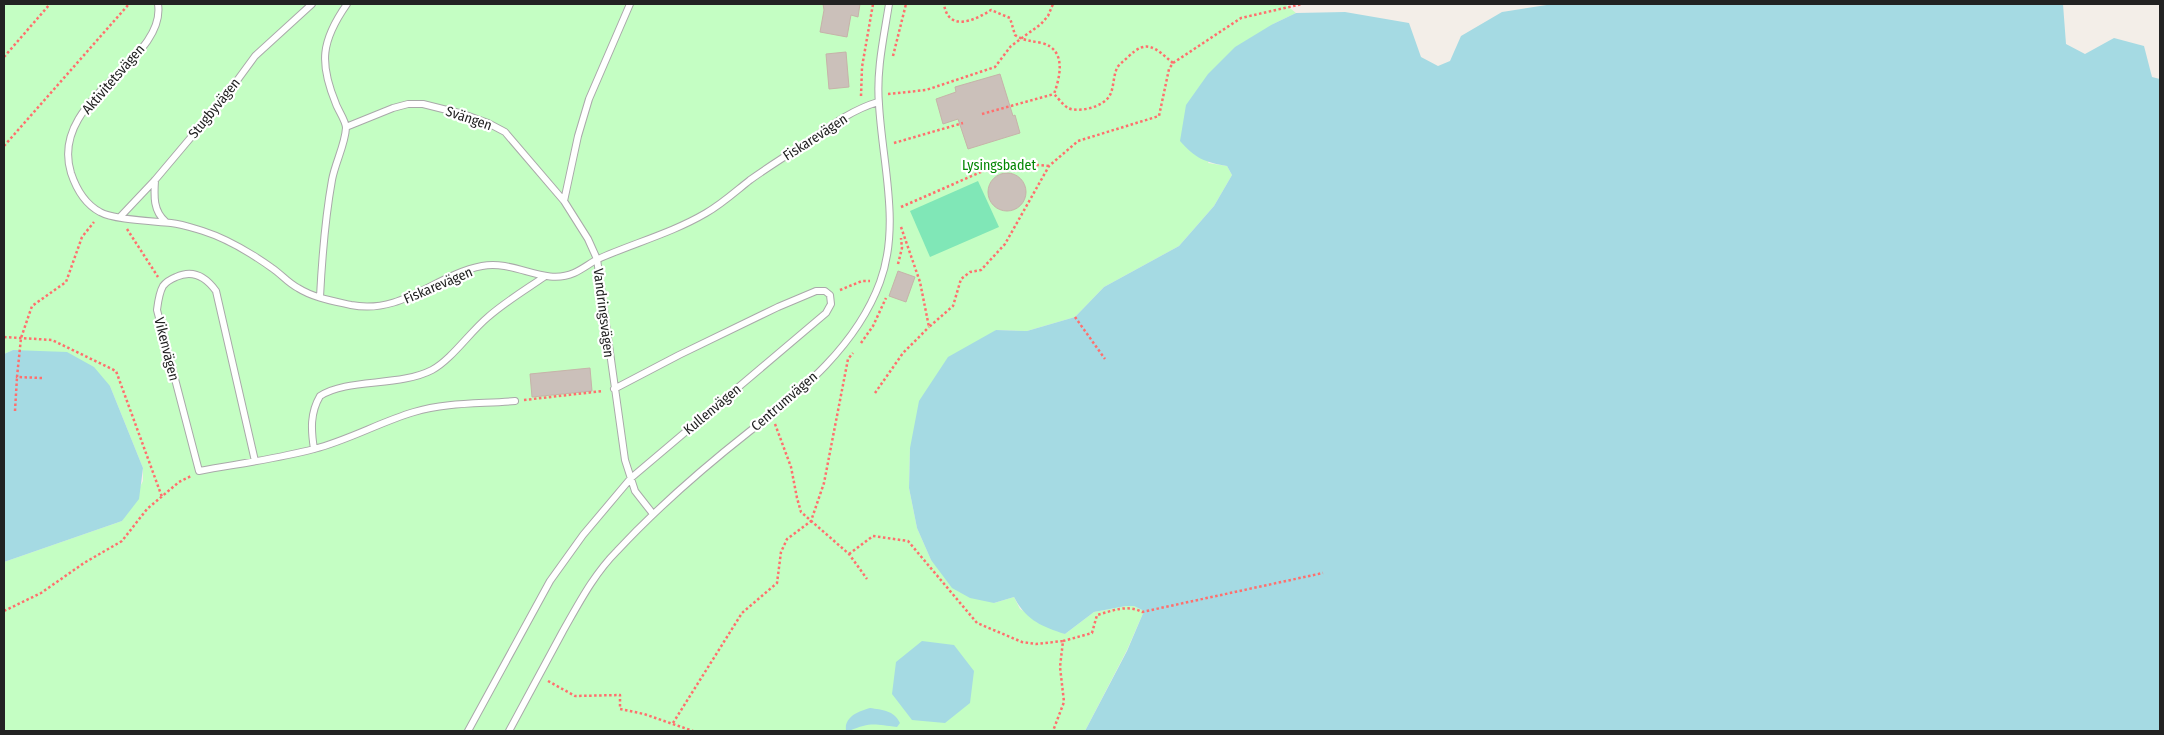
<svg xmlns="http://www.w3.org/2000/svg" width="2164" height="735" viewBox="0 0 2164 735" font-family="'Fira Sans Condensed',sans-serif">
<style>
.park{fill:#c4fec3}
.pitch{fill:#80e7b7}
.water{fill:#a5dae3}
.building{fill:#cbc0ba;stroke:#c6b3a9}
.lines{fill:none;stroke-linecap:round;stroke-linejoin:round}
.lane-casing{stroke:#a9a9a9;stroke-width:8}
.path{stroke:#ff6f6d;stroke-width:2.5;stroke-dasharray:2.5 2.5;stroke-linecap:butt}
.lane{stroke:#fff;stroke-width:6}
.labels{text-anchor:middle;stroke-width:4.5;stroke-linejoin:round;paint-order:stroke}
.street-label{font-size:14px;fill:#222;stroke:#fff}
.park-label{font-size:14px;fill:#038703;stroke:#fff}
</style>
<rect width="100%" height="100%" fill="#f3eee8"/>
<path class="park" d="M 4,4 L 1285,4 L 1296,13 L 1273,24 L 1208,163 L 1227,166 L 1232,175 L 1214,206 L 1179,246 L 1104,287 L 1075,317 L 1027,331 L 996,330 L 910,448 L 909,488 L 917,528 L 931,560 L 994,603 L 1014,597 L 1020,609 L 1065,634 L 1094,612 L 1126,606 L 1134,606 L 1144,611 L 1127,650 L 1085,731 L 4,731 L 4,562 L 122,521 L 143,481 L 143,468 L 110,386 L 13,350 L 4,354 Z"/>
<path class="pitch" d="M 978,181 L 999,227 L 930,257 L 910,211 Z"/>
<path class="water" d="M 1553,4 L 2063,4 L 2066,44 L 2085,54 L 2114,38 L 2144,46 L 2152,77 L 2160,79 L 2160,731 L 1085,731 L 1127,651 L 1144,611 L 1134,606 L 1126,606 L 1094,612 L 1065,634 C 1041,626 1026,620 1014,597 L 994,603 L 970,598 L 952,588 L 931,560 L 917,528 L 909,488 L 910,448 L 919,401 L 948,357 L 996,330 L 1027,331 L 1075,317 L 1104,287 L 1179,246 L 1214,206 L 1232,175 L 1227,166 C 1204,162 1195,158 1180,141 L 1186,105 L 1208,74 L 1235,47 L 1273,24 L 1296,13 L 1345,12 L 1409,23 L 1421,57 L 1438,66 L 1450,61 L 1461,36 L 1502,12 Z
M 13,350 L 67,352 L 94,367 L 110,386 L 143,468 L 139,499 L 122,521 L 4,562 L 4,354 Z
M 922,641 L 954,645 L 974,671 L 970,703 L 945,723 L 912,720 L 892,694 L 896,662 Z
M 870,708 C 882,710 894,710 900,723 L 897,727 C 874,724 870,722 849,731 L 846,730 C 844,717 859,711 870,708 Z"/>
<path class="building" d="M 823,4 L 860,4 L 858,17 L 851,15 L 847,37 L 820,32 L 824,10 Z
M 846,52 L 849,87 L 829,89 L 826,54 Z
M 1000,74 L 1013,116 L 1015,115 L 1020,133 L 968,149 L 958,119 L 943,124 L 936,99 L 956,92 L 955,87 Z
M988 192a19 19 0 1 1 38 0a19 19 0 1 1-38 0Z
M 898,271 L 915,277 L 906,302 L 889,296 Z
M 590,368 L 592,391 L 532,397 L 530,374 Z"/>
<g class="lines">
<g class="lane-casing">
<path id="lane" d="M 158,4 C 167,62 48,98 71,173 C 76,188 85,204 100,212 C 114,220 153,221 171,223 C 182,224 193,228 203,231 C 228,239 251,253 272,268 C 281,274 288,283 298,288 C 314,298 333,301 351,305 C 402,315 435,275 482,266 C 516,260 544,286 574,273 C 583,269 590,263 598,259 C 634,243 672,233 706,213 C 722,204 736,191 750,180 C 768,167 787,155 806,143 C 829,127 851,110 878,102
M 630,4 L 589,99 L 578,136 L 564,201 L 588,239 L 597,259 L 625,460 L 635,491 L 653,514
M 346,127 L 393,108 L 408,104 L 423,104 L 463,114 L 488,123 L 505,132 L 564,201
M 155,180 C 154,196 153,211 166,222
M 120,217 L 155,180 L 225,97 L 255,56 L 312,4
M 320,297 C 322,258 325,219 332,180 C 335,163 345,145 346,128 C 346,121 338,110 336,104 C 319,63 321,41 347,4
M 314,449 C 311,430 310,413 320,396 C 347,378 399,387 432,370 C 451,360 470,332 488,317 C 505,302 525,290 544,277
M 255,461 L 216,291 C 206,277 193,269 176,277 C 171,279 166,282 163,286 C 159,293 158,302 157,310 L 199,471 C 237,464 276,459 314,449 C 349,440 380,422 414,412 C 446,402 482,404 515,401
M 468,731 L 550,581 L 583,535 L 631,478 L 826,313 L 831,304 L 830,295 L 825,291 L 816,291 L 778,307 L 679,355 L 614,389
M 509,731 C 527,698 545,664 563,631 C 579,603 594,574 617,551 C 657,508 703,468 750,431 C 802,391 857,345 880,282 C 901,225 882,162 879,104 C 876,71 884,36 889,4"/>
</g>
<path class="path" d="M 893,56 L 906,4
M 4,57 L 50,4
M 1173,63 L 1241,18 L 1302,4
M 888,94 L 926,90 L 995,67 L 1011,46 L 1041,24 L 1048,16 L 1053,4
M 861,96 L 862,67 L 873,4
M 982,114 L 1054,94
M 894,143 L 963,123
M 4,146 L 129,4
M 901,207 L 1004,162 L 1049,166
M 901,227 L 920,282 L 929,327 L 953,306 L 961,279 L 970,272 L 981,270 L 1005,244 L 1049,166 L 1078,141 L 1159,116 L 1169,69 L 1173,63 C 1155,48 1147,38 1128,57 C 1124,61 1119,64 1117,68 C 1113,77 1114,87 1110,95 C 1104,107 1079,113 1068,108 C 1063,105 1058,98 1054,94 C 1060,77 1067,50 1042,43 C 1032,41 1024,41 1015,35 L 1010,18 L 991,10 C 974,21 948,32 944,4
M 127,229 L 158,277
M 898,264 L 902,248 L 901,238
M 840,290 L 862,281 L 870,281
M 1075,317 L 1105,359
M 4,337 L 52,340 L 116,371 L 162,497
M 861,343 L 873,326 L 886,298
M 42,378 L 17,377 L 21,338 L 32,306 L 66,282 L 82,237 L 94,222
M 875,393 L 903,353 L 929,327
M 524,400 L 603,391
M 15,411 L 17,377
M 775,424 L 791,467 L 797,498 L 801,512 L 849,554 L 867,579
M 849,554 L 873,536 L 908,541 L 977,623 L 1022,642 L 1036,644 L 1063,641 L 1060,667 L 1064,702 L 1053,731
M 4,611 L 41,593 L 84,563 L 122,541 L 147,509 L 179,482 L 191,476
M 1063,641 L 1092,633 L 1097,615 C 1112,611 1127,604 1142,612 L 1323,573
M 548,681 L 575,696 L 620,695 L 620,709 L 644,714 L 693,731
M 673,723 L 742,613 L 777,583 L 781,552 L 787,539 L 811,521 L 824,483 L 848,359 L 853,353"/>
<use href="#lane" class="lane"/>
</g>
<g class="labels">
<g class="street-label">
<text transform="translate(113 79) rotate(-49)" y="5">Aktivitetsvägen</text>
<text transform="translate(214 108) rotate(-51)" y="5">Stugbyvägen</text>
<text transform="translate(469 118) rotate(19)" y="5">Svängen</text>
<text transform="translate(815 137) rotate(-33)" y="5">Fiskarevägen</text>
<text transform="translate(438 285) rotate(-23)" y="5">Fiskarevägen</text>
<text transform="translate(604 313) rotate(83)" y="5">Vandringsvägen</text>
<text transform="translate(167 349) rotate(76)" y="5">Vikenvägen</text>
<text transform="translate(784 401) rotate(-41)" y="5">Centrumvägen</text>
<text transform="translate(712 409) rotate(-40)" y="5">Kullenvägen</text>
</g>
<g class="park-label">
<text x="999" y="170">Lysingsbadet</text>
</g>
</g>
<rect width="2164" height="735" fill="none" stroke="#222222" stroke-width="10"/>
</svg>
